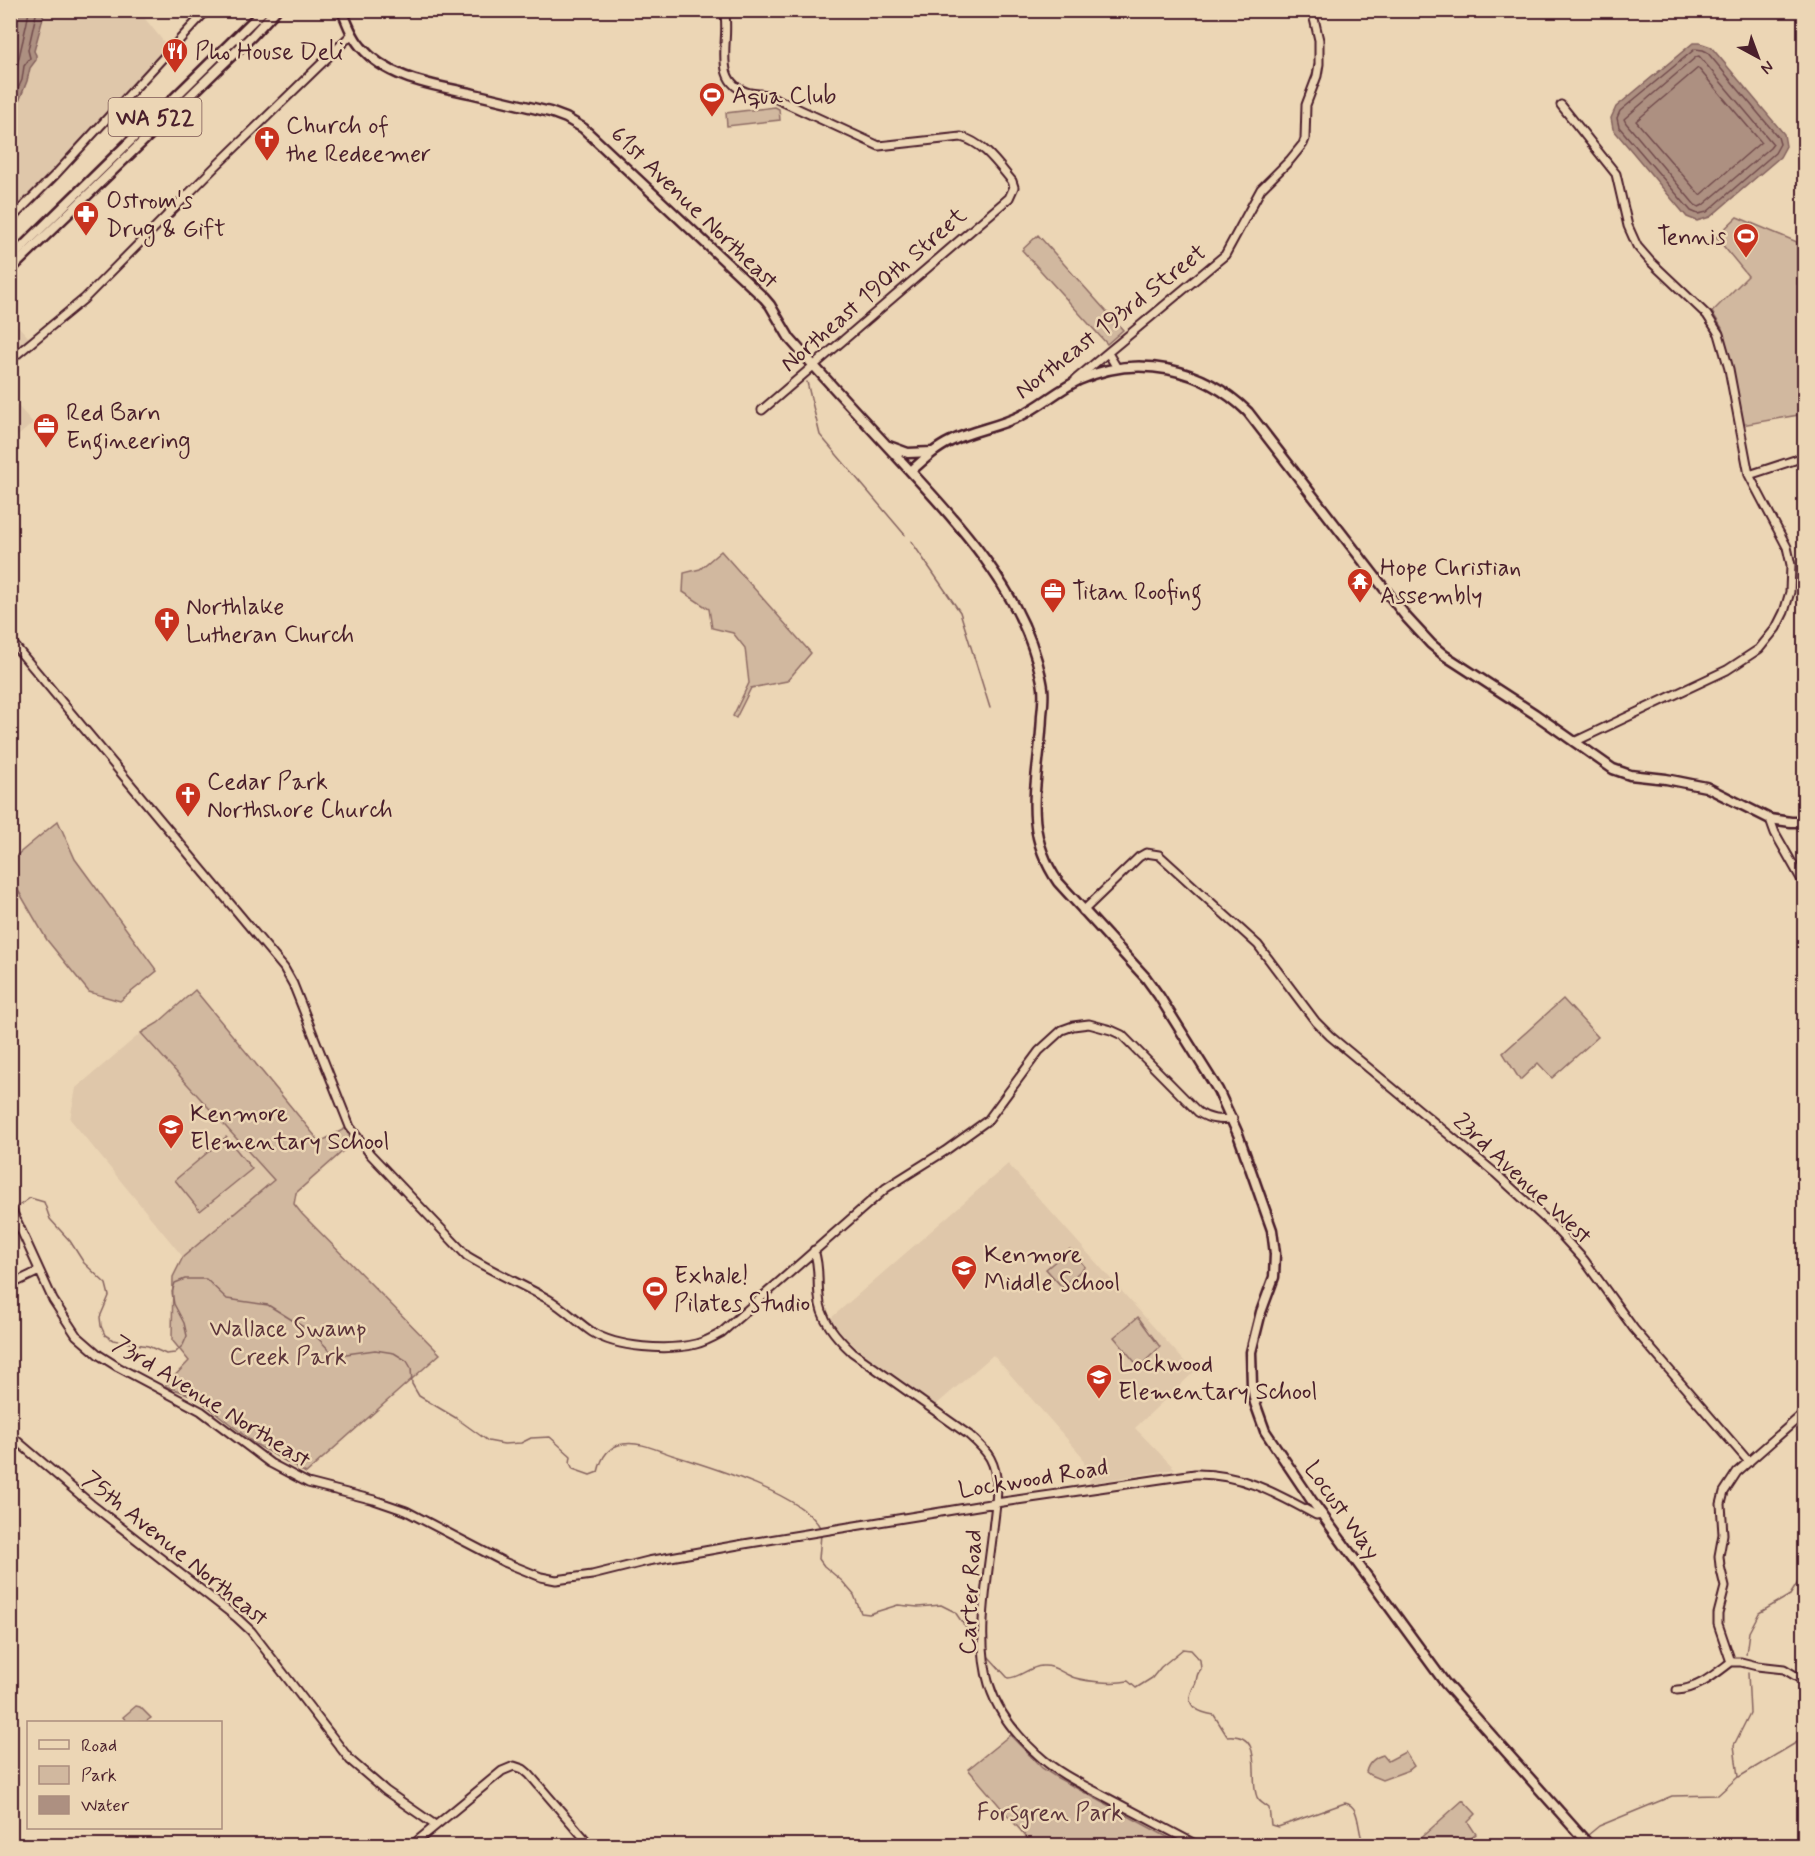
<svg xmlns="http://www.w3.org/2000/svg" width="1815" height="1856" viewBox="0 0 1815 1856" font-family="Mynerve,sans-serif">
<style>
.built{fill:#dfc7aa}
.green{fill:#d1b89f;stroke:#8e6c65;stroke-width:1.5}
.water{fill:#ad9081;stroke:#85635f;stroke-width:1.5}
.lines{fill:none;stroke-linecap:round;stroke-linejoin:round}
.shore{stroke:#724c4d;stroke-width:1.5}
.stream{stroke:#85635f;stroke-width:1.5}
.minor-casing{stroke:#4a1f2b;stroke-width:11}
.major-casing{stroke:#4a1f2b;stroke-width:13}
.minor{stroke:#ecd6b5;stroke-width:7}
.major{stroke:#ecd6b5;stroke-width:8}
.labels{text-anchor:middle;stroke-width:5;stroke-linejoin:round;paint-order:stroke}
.shield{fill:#ecd6b5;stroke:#7b5654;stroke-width:1.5}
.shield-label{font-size:22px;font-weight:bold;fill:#4a1f2b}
.poi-label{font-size:24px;fill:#4a1f2b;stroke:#ecd6b5;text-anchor:start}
.street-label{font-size:24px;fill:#4a1f2b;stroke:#ecd6b5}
.park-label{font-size:24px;fill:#5e363c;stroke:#ecd6b5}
</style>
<rect width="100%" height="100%" fill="#ecd6b5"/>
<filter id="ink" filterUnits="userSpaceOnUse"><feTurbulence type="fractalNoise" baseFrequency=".0167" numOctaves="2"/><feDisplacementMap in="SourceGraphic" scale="12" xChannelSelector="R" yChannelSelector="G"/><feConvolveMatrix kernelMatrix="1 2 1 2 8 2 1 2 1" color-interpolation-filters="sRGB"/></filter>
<g filter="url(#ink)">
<path class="built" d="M 20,11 L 117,11 L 124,19 L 136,19 L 142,15 L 168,47 L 29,200 L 11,216 L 11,122 L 27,81 Z
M 10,317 L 29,338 L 11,354 L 10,354 Z
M 10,397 L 33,423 L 11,442 L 10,442 Z
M 141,1033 L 274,1180 L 183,1257 L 70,1119 L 76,1088 Z
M 1008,1164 L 1194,1372 L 1135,1428 L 1175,1469 L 1090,1483 L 1082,1456 L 993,1355 L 936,1405 L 866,1355 L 845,1338 L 831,1318 Z"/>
<path class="green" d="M 775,107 L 779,109 L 780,120 L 727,126 L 726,113 Z
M 1737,217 L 1797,242 L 1797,284 L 1804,285 L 1804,414 L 1742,425 L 1722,328 L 1712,312 L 1748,276 L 1716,237 Z
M 1038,235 L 1123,330 L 1107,344 L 1022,250 Z
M 721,551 L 811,653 L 787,681 L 751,688 L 736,718 L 733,716 L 749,683 L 745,648 L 733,633 L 712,628 L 709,609 L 683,592 L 684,573 L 700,569 Z
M 58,821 L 75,859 L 157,971 L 120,1001 L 89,992 L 47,940 L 15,885 L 11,887 L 11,860 Z
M 195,990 L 320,1142 L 346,1128 L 352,1143 L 296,1193 L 294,1204 L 302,1214 L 440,1354 L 306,1473 L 255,1444 L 196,1397 L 165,1386 L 189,1361 L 172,1340 L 173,1277 L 183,1257 L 274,1180 L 141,1033 L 158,1023 Z
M 1563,999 L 1598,1037 L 1552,1078 L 1538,1063 L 1520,1080 L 1503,1053 Z
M 226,1137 L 252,1169 L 200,1211 L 175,1180 Z
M 1070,1249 L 1085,1267 L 1062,1287 L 1046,1269 Z
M 1138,1317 L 1160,1347 L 1139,1367 L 1114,1337 Z
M 136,1706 L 140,1707 L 151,1718 L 145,1722 L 127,1722 L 123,1717 Z
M 1010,1735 L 1042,1768 L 1056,1777 L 1182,1845 L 1033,1845 L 968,1769 Z
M 1405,1752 L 1414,1766 L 1409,1770 L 1382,1780 L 1370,1775 L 1366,1772 C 1368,1763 1375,1757 1383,1755 L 1388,1761 Z
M 1463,1800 L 1476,1814 L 1468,1822 L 1476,1834 L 1463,1845 L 1419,1845 L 1416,1842 Z"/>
<path class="water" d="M 11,10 L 76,11 L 71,15 L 62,11 L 43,12 L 43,18 L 34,51 L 36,55 L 36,60 L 30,68 L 27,81 L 11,122 Z
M 1693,43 L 1700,43 L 1711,47 L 1784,134 L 1786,146 L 1780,157 L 1710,217 L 1697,221 L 1687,217 L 1613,129 L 1611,118 L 1616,107 Z"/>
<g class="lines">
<path class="shore" d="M 1695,49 L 1703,50 L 1707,52 L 1778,137 L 1780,144 L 1775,153 L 1707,212 L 1698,214 L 1691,211 L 1619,127 L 1617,118 L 1620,111 Z
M 1699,56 L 1773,144 L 1770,148 L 1703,205 L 1699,207 L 1695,205 L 1626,123 L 1624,119 L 1696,57 Z
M 1698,68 L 1761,142 L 1700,195 L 1636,121 Z
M 10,87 C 17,71 19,56 23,40 C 25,30 28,20 29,10
M 10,106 L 22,80 L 24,66 L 30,58 L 28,50 L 37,10"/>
<path class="stream" d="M 807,382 L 820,435 L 905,535
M 911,541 L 960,612 L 990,708
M 14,1209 L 30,1198 L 44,1202 L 50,1219 L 70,1241 L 84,1263 L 106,1284 L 109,1296 L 100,1317 L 101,1326 L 105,1335 L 113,1340 L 148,1346 L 166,1354 L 175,1353 L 183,1345 L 187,1336 L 184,1323 L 174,1304 L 172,1292 L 175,1283 L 185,1279 L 206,1279 L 227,1299 L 268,1305 L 313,1333 L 330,1351 L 339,1355 L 375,1350 L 394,1353 L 407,1361 L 411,1368 L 412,1384 L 419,1396 L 456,1418 L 488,1441 L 504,1444 L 521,1443 L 531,1438 L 550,1437 L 571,1456 L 570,1463 L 573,1469 L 590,1475 L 598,1472 C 601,1459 608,1446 623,1444 C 639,1441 657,1450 672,1455 C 708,1466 805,1495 821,1529
M 821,1534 L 819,1559 L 824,1566 L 842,1581 L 854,1595 L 861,1613 L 869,1614 L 898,1605 L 918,1607 L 941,1605 L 955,1612 L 979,1647
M 1746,1654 L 1749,1632 L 1759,1613 L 1790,1595 L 1804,1573
M 987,1655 L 1008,1678 C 1020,1678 1028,1667 1042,1666 C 1053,1665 1059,1671 1068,1675 C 1080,1682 1114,1684 1128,1681 L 1136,1688 L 1152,1678 L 1161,1667 L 1183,1649 L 1191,1650 L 1200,1660 L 1201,1669 C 1197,1674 1197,1676 1196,1682 C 1194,1689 1194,1684 1192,1690 C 1184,1707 1201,1713 1214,1715 L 1227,1736 C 1264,1733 1250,1773 1256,1794 C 1257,1801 1264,1804 1269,1808 L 1271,1825 L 1278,1827 L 1345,1803 C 1362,1806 1356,1833 1365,1846
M 1739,1777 L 1799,1741 L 1804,1733
M 1588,1835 L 1599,1826 L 1672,1796 L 1718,1795 L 1738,1777 L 1734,1745 L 1750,1713 L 1748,1673
M 1575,1846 L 1581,1841"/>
<g class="minor-casing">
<path id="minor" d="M 724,10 C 732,37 709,83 750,93 C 755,94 762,94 768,95 L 879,146 L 961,137 C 984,143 997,163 1012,181 L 1014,187 L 1009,198 L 762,410
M 1561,105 L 1616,174 L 1628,226 L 1637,246 L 1650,261 L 1707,315 L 1719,334 L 1729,369 L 1749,475 L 1787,547 L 1791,565 L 1790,592 L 1784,612 L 1776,628 L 1759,649 L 1727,670 L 1574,742
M 10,220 L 55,175 L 207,10
M 1108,353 L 1117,368
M 10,360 L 84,299 L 216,166 L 352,34
M 1076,379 L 1225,255 L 1261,189 L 1290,160 L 1303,144 L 1305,139 L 1306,105 L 1317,76 L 1319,64 L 1319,40 L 1312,10
M 1749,475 L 1804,457
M 10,640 L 284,968 L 293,984 L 350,1127 L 370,1154 L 467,1256 C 493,1272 521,1284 548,1299 C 564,1308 577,1322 592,1332 C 617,1348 668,1351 696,1344 C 705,1342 712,1338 721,1333 L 886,1188 L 945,1151 L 988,1120 L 1039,1051 L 1062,1030 L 1073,1026 L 1089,1024 L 1111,1030 L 1122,1035 L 1198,1112 C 1210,1120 1219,1120 1233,1119
M 1770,819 L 1775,833 L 1804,884
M 1083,911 L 1139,857 L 1146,853 L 1159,855 L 1258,945 L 1316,1022 L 1330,1036 L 1495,1173 L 1553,1226 L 1584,1260 L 1634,1329 L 1749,1462
M 10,1206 L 53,1300 L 76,1335 L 99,1355 L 118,1367 L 201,1411 L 270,1463 L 308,1483 L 374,1500 L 406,1511 L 504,1562 L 541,1577 L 556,1580 L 592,1575 L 648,1561 L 744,1544 L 996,1503 L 1195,1474 C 1241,1473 1277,1494 1316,1515 L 1322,1514
M 814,1250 C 820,1268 817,1279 819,1296 C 820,1319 836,1337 852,1352 L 969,1435 C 977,1442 985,1449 990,1458 C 1002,1480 995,1507 993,1530 C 988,1576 975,1639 989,1684 C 997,1711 1016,1735 1037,1754 C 1056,1772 1079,1783 1102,1795 C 1134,1812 1167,1829 1199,1846
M 10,1285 L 39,1271
M 10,1435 L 91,1504 L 236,1617 L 251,1631 L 350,1760 L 386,1791 L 435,1825
M 1731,1662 L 1718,1624 L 1718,1614 L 1725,1587 L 1720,1566 L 1719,1556 L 1723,1534 L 1721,1504 L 1724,1492 L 1737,1472 L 1804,1413
M 1731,1662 L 1741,1662 L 1757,1666 L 1784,1669 L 1804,1681
M 1677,1690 C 1698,1689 1715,1674 1731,1662
M 411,1846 L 502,1771 L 514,1766 L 523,1769 L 529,1774 L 591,1846"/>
</g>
<g class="major-casing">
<path id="major" d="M 342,10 C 347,23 352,37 361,47 C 389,80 435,85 474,94 C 499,100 525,106 550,112 L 566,118 L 583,128 L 764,298 L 770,305 L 790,339 C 827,381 865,422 903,463 C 956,521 1015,583 1037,661 C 1039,669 1042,679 1043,688 C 1044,696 1043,706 1042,715 C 1040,778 1019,825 1058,882 L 1146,978 L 1159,996 L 1218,1090 L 1238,1134 L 1272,1230 L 1275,1254 L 1274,1277 L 1261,1312 L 1251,1352 L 1252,1386 L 1255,1403 L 1265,1431 L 1312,1501 L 1445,1683 L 1590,1846
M 10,259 L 264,10
M 10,270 L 252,36 L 276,10
M 889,446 L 908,453 L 932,452
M 911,471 C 923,460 936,448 951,441 C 973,430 998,427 1020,416 C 1041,406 1058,390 1079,380 C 1137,353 1203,368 1248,412 L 1407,618 L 1431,644 L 1444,655 L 1535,714 L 1613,769 L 1630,775 L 1666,779 L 1706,787 L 1770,819 L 1791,822 L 1804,822"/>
</g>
<use href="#minor" class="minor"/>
<use href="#major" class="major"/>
</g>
</g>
<defs>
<g id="restaurant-pin" transform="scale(1.35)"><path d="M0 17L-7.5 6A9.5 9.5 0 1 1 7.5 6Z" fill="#c8321e" stroke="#ecd6b5"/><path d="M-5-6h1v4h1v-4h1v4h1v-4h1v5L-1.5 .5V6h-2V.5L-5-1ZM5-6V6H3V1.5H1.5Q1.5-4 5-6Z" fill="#fff"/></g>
<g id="stadium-pin" transform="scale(1.35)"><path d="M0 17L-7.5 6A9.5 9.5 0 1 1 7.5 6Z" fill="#c8321e" stroke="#ecd6b5"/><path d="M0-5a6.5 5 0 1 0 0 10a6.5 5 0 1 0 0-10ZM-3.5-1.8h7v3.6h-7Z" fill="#fff"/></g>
<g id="church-pin" transform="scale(1.35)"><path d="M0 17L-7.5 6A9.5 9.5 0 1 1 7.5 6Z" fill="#c8321e" stroke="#ecd6b5"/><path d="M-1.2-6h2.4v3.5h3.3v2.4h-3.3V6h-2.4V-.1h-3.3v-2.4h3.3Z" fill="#fff"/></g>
<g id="pharmacy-pin" transform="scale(1.35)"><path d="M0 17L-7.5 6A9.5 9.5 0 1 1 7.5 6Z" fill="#c8321e" stroke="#ecd6b5"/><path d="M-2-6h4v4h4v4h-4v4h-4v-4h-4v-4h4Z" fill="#fff"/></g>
<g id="office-pin" transform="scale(1.35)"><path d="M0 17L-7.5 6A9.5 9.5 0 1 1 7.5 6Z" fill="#c8321e" stroke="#ecd6b5"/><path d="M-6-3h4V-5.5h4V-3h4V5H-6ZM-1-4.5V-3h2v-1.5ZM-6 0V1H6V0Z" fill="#fff"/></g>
<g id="temple-pin" transform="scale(1.35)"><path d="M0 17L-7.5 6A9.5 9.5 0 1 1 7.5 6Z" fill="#c8321e" stroke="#ecd6b5"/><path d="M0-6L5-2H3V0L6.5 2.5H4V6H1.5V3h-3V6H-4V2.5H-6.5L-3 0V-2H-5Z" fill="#fff"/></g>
<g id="school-pin" transform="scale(1.35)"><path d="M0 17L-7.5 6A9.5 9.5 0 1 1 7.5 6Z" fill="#c8321e" stroke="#ecd6b5"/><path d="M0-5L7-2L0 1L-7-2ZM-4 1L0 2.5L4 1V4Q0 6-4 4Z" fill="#fff"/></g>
</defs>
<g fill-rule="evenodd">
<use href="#restaurant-pin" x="175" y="51"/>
<use href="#stadium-pin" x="712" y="95"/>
<use href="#church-pin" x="267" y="139"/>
<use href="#pharmacy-pin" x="86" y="214"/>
<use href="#stadium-pin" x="1746" y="236"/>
<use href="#office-pin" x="46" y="426"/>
<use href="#temple-pin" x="1360" y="581"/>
<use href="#office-pin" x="1053" y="591"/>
<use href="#church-pin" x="167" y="620"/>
<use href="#church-pin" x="188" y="795"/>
<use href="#school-pin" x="171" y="1127"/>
<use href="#school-pin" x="964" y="1268"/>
<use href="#stadium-pin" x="655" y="1289"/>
<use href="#school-pin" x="1099" y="1377"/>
</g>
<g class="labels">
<rect class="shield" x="108.5" y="98" width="93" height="38" rx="4.5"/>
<g class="shield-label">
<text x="155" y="125">WA 522</text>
</g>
<g class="poi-label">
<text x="195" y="59">Pho House Deli</text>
<text x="732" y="103">Aqua Club</text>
<text x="286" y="133">Church of<tspan x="286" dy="28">the Redeemer</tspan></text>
<text x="106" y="208">Ostrom's<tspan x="106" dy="28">Drug &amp; Gift</tspan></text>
<text x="1726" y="244" text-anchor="end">Tennis</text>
<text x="66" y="420">Red Barn<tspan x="66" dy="28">Engineering</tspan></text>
<text x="1380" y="575">Hope Christian<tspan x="1380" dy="28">Assembly</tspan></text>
<text x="1072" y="599">Titan Roofing</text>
<text x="186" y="614">Northlake<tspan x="186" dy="28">Lutheran Church</tspan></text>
<text x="207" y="789">Cedar Park<tspan x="207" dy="28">Northshore Church</tspan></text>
<text x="190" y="1121">Kenmore<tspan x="190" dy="28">Elementary School</tspan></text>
<text x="984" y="1262">Kenmore<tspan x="984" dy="28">Middle School</tspan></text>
<text x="674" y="1283">Exhale!<tspan x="674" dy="28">Pilates Studio</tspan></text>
<text x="1118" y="1371">Lockwood<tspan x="1118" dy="28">Elementary School</tspan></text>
</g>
<g class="street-label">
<text transform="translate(695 207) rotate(44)" y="8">61st Avenue Northeast</text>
<text transform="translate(873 289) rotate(-41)" y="8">Northeast 190th Street</text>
<text transform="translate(1110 321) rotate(-38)" y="8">Northeast 193rd Street</text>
<text transform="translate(1523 1178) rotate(43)" y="8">23rd Avenue West</text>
<text transform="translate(212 1401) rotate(32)" y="8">73rd Avenue Northeast</text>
<text transform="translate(1033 1478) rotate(-9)" y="8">Lockwood Road</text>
<text transform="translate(1343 1510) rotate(55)" y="8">Locust Way</text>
<text transform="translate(176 1548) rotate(39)" y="8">75th Avenue Northeast</text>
<text transform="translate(970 1592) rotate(-87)" y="8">Carter Road</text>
</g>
<g class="park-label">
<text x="288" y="1336">Wallace Swamp<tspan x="288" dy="28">Creek Park</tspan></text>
<text x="1050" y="1820">Forsgren Park</text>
</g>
</g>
<rect width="1815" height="1856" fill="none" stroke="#ecd6b5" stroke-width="36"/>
<rect x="18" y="18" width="1779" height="1820" fill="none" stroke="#4a1f2b" stroke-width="2" filter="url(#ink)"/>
<rect x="27" y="1721" width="195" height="108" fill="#ecd6b5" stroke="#ab8d7e" stroke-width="1.5"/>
<rect x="39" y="1740" width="30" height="9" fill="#ecd6b5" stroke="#ab8d7e" stroke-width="1.5"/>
<text x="81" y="1751" font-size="18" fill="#4a1f2b">Road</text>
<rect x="39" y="1766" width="30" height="18" fill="#d1b89f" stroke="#ab8d7e" stroke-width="1.5"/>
<text x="81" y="1781" font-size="18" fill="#4a1f2b">Park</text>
<rect x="39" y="1796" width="30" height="18" fill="#ad9081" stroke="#ab8d7e" stroke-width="1.5"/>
<text x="81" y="1811" font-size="18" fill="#4a1f2b">Water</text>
<g transform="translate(1758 57) rotate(139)" stroke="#ecd6b5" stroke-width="4.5" paint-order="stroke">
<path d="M0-4.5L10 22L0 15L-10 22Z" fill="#4a1f2b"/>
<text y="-9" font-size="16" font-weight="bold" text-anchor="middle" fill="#4a1f2b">N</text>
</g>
</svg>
